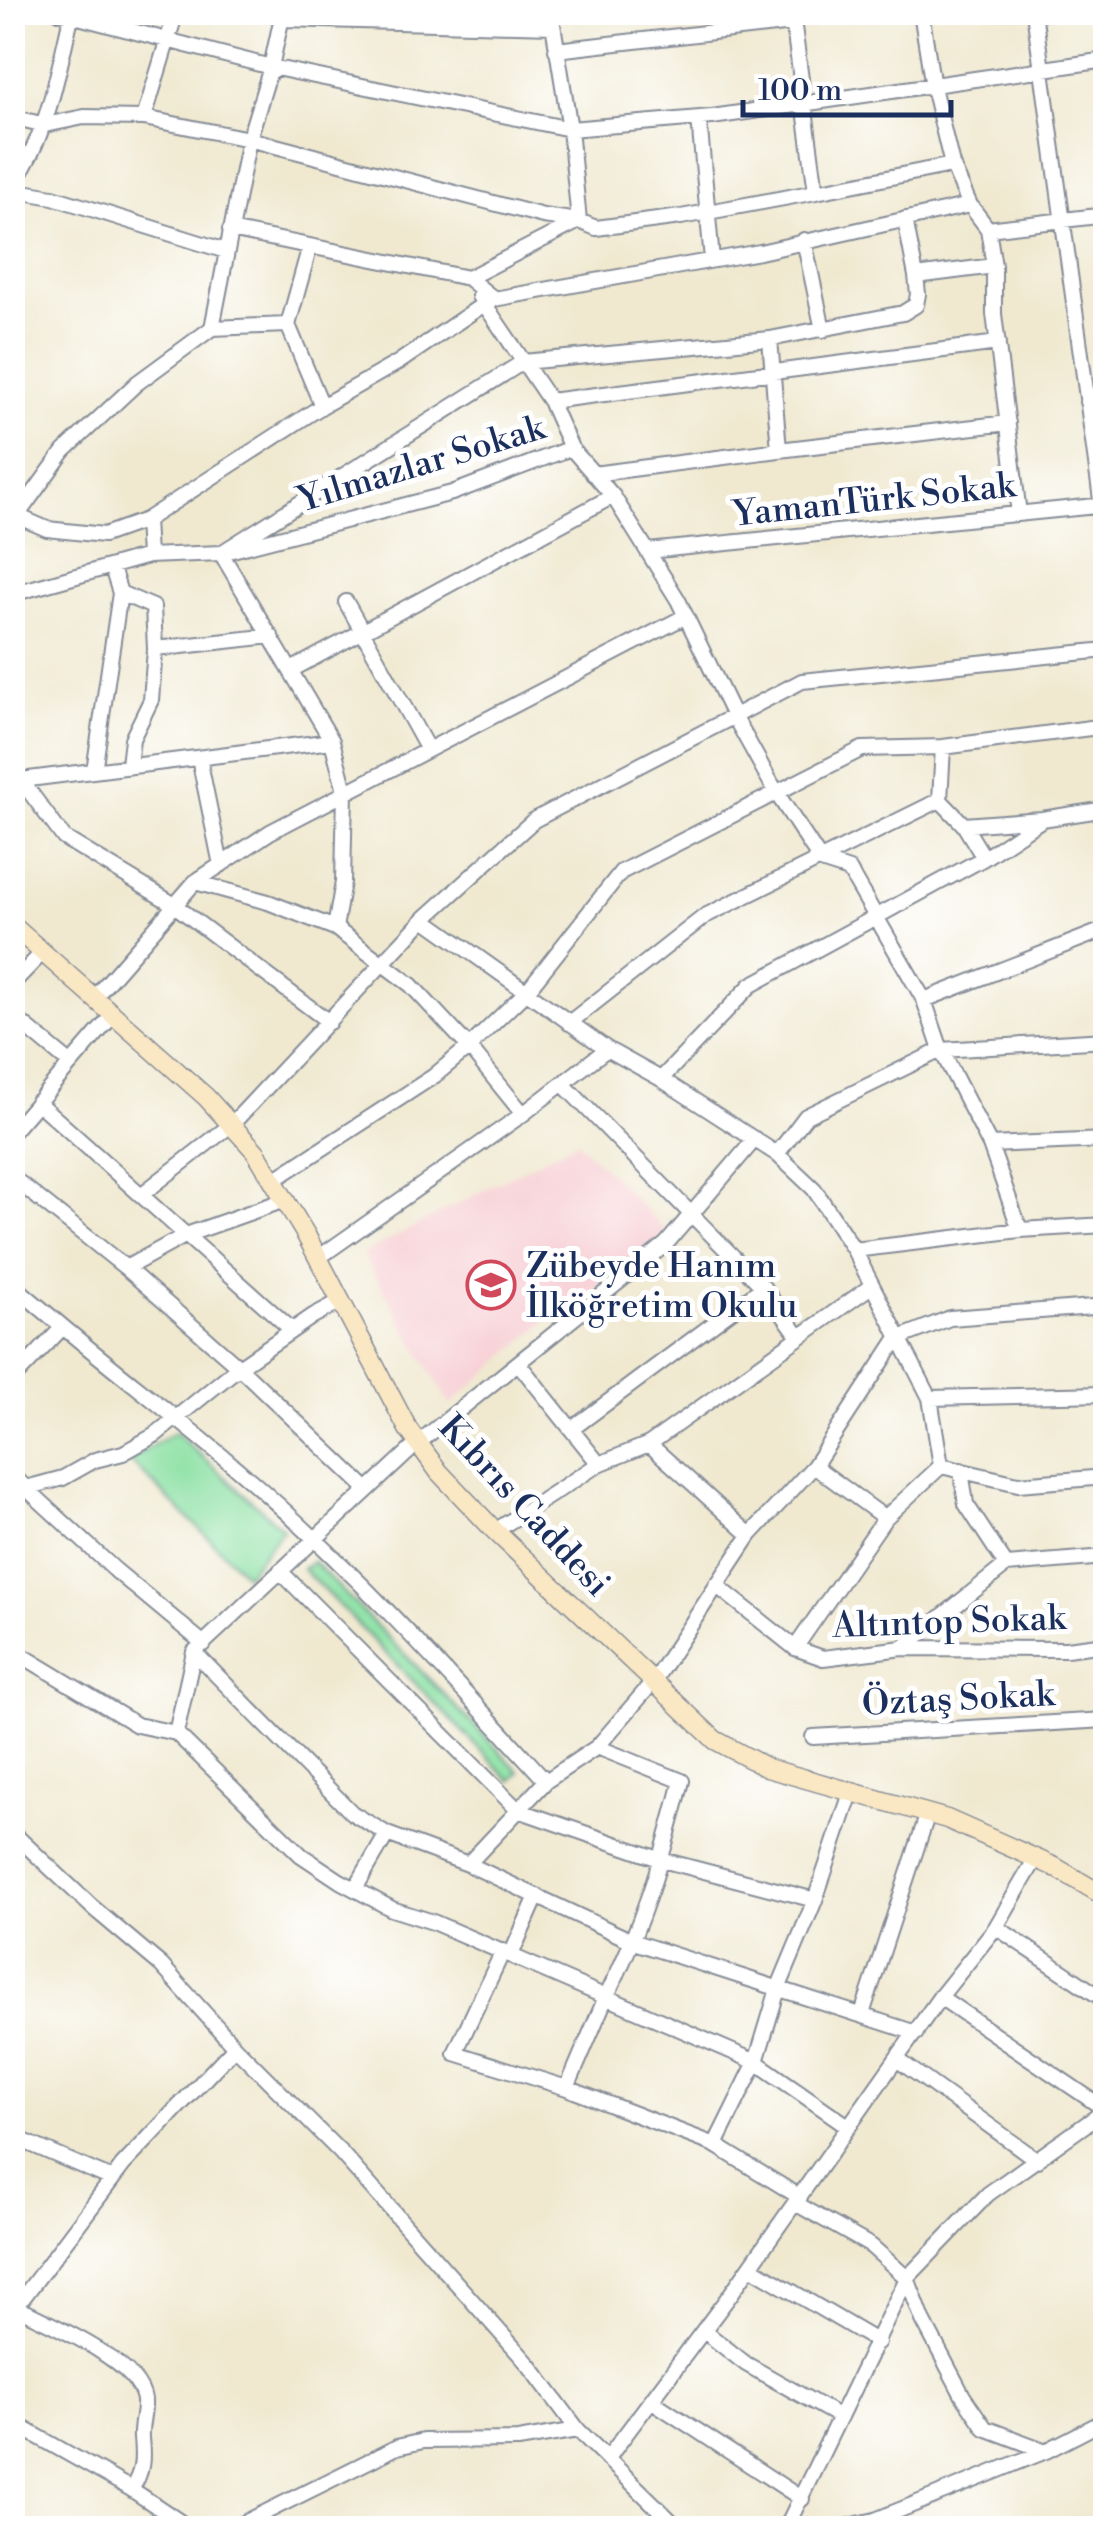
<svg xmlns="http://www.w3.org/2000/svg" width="1118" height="2541" viewBox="0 0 1118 2541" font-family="'Libre Bodoni',serif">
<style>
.built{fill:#f7cfd4}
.green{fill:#8ae0a2;stroke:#528880;stroke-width:2.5}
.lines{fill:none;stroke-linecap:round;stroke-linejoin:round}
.street-casing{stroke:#868c97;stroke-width:18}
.secondary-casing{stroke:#868c97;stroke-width:21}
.street{stroke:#fff;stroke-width:14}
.secondary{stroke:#fae7c3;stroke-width:18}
.labels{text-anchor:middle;stroke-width:10;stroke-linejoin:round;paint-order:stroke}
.street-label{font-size:35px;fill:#1b2f5e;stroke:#fff}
.poi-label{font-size:35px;fill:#1b2f5e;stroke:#fff;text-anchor:start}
</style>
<rect width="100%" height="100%" fill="#fff"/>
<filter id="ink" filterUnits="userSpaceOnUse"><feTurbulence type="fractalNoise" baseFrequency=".01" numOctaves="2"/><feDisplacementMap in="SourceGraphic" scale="20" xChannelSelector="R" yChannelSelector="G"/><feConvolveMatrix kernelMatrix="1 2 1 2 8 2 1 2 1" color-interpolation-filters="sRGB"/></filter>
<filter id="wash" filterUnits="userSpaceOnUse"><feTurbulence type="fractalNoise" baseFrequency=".0048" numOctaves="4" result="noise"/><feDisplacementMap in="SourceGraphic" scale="40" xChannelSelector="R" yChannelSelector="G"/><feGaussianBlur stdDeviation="2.25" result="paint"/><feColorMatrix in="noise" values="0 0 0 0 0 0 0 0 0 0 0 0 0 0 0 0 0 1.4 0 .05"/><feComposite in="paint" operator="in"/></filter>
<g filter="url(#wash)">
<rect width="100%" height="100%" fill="#f0e9d0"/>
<path class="built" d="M 577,1141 L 667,1232 L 554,1322 L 549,1318 L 450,1405 L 363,1254 Z"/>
<path class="green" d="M 175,1432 L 283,1529 L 246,1575 L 129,1460 Z
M 313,1561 L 520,1772 L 511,1781 L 303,1569 Z"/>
</g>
<g filter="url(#ink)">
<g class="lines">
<g class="street-casing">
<path id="street" d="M 59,12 L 271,67 L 570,129 L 712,117 L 1106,60
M 176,12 L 144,118 L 249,139 L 543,216 L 579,221 L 596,228 L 681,217 L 816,192
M 792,12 L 816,192 L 952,165
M 921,12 L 933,87 L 952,165 L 970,205 L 988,229 L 994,266 L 994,314 L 1019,514
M 1034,12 L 1106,536
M 283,19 L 553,26
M 556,50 L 793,23
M 12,117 L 45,125 L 84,117 L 144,118
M 699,119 L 712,260
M 12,186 C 48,135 57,76 71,17
M 12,190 L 53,197 L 226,251
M 905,219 L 916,276
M 988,229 L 1106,215
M 230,230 L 468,278 L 494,299 L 760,252 L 970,205
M 804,240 L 823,330
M 468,278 L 579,221 L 570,129 L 551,12
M 479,296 L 550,401 L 571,448
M 484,304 L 399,362 L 322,406 L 146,520 L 148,556 L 221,553 L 523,362 L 770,339 L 903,313 L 916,305 L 918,294 L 916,276 L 994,266
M 288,325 L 310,246
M 212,328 L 249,139 L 271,67 L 283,12
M 550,401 L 998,343
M 1087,402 L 1106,400
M 779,450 L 1008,423
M 593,474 L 779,450 L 770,339
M 146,520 L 104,535 L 47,529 L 17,516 L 64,451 L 137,383 L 212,328 L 288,325 L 322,406
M 648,551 L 1106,505
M 120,593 L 153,607 L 155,649 L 151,700 L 132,739 L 129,765
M 12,594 L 148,556
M 346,602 L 427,748
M 155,649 L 271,636
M 291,670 L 613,496
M 332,741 L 345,791 L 343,882 L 335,928 L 411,985 L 469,1047 L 523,1114 L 607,1049
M 199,758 L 221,865
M 12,770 L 21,780 L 332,741 L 221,553 L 452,493 L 571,448 L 613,496 L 678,600 L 734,716 L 776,792 L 821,861 L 849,870 L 924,1000 L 941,1050 L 990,1145 L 1020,1230
M 94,771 L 120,593 L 112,568
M 12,787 L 21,780 L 64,838 L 173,904 L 329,1022
M 964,825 L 1042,819 L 1106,809
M 984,858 L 1041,820
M 195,882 L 268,902 L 335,928
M 12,984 L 43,952
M 94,998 L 195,882 L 270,832 L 686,616
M 924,1000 L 1106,929
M 12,1015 L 70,1063
M 569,1023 L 705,916 L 940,800
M 661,1079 L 751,985 L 984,858 L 964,825 L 940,800 L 943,747
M 563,1084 L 763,1287 L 798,1335
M 37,1102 L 292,1330
M 12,1132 L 113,1015
M 990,1145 L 1106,1140
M 777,1154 L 806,1116 L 941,1050 L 1106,1040
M 12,1177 L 126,1268 L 186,1235 L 285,1200
M 274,1180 L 434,1076 L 469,1047 L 527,991 L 621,872 L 862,749 L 943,747 L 1106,726
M 141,1195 L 232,1124 L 424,919
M 854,1250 L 1020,1230 L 1106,1225
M 318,1258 L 523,1114
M 126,1268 L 239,1367 L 367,1489
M 12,1284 L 63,1327
M 897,1339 L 950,1318 L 1106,1306
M 519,1364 L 599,1464 L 649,1444 L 870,1287
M 12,1380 L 63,1327 C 119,1374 179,1419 235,1467 C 347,1562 447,1673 546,1781 L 597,1747 L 653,1682 L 750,1535 L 814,1466 L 897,1339
M 930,1398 L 1106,1394
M 573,1428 L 763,1287
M 649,1444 L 750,1535
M 814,1466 L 885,1518
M 941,1466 L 930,1398 L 854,1250 L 814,1189 L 777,1154 L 661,1079 L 607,1049 L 424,919 L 534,820 L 802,681 L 1106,650
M 941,1466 L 1018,1484 L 1106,1477
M 961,1470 L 966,1504 L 1006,1565
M 12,1475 L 115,1570 L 204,1644
M 12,1500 L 26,1488 L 63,1478 L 95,1460 L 123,1453 L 155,1435 L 239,1367 L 313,1316 L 341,1301
M 495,1531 L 599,1464
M 280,1571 L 518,1810 L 662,1860 L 815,1900
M 716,1585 L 795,1648 L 885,1518 L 941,1466
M 12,1646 L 23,1656 L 137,1725 L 176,1733
M 795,1648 L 823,1658 L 903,1648 L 1066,1649 L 1106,1644
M 903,1648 L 1006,1565 L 1106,1557
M 194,1652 L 352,1813 L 387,1834
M 813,1737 L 1106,1720
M 597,1747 L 682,1781 C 662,1859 643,1925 606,1997 L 756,2062 L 848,2126
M 546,1781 L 468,1864 L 634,1942 L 916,2033
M 12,1832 L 92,1907 L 161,1965 L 235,2047 L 341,2153 L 530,2366 L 578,2430
M 355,1889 L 387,1834 L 468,1864
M 996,1927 L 1106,2001
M 503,1951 L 455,2053 L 567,2088 L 715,2145
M 511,1955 L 537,1896
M 940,1997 L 1106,2110
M 862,2014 L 928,1813
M 898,2060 L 1037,2160
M 567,2088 L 606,1997 L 433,1922 L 392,1909 L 340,1881 L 301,1855 L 176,1733 L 194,1652 L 418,1443 L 666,1244 L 755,1139
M 12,2136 L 112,2179
M 800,2197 L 715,2145 L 756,2062 L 778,1989 L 815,1900 L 851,1793
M 795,2203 L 871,2246 L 907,2278 L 923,2320 L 963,2396 L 985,2428 L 1046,2451 L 1106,2420
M 750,2267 L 878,2342
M 704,2331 L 746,2364 L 840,2417
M 652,2401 L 802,2499
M 12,2422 L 131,2489
M 607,2459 L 730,2295 L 940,1997 L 996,1927 L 1036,1858
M 189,2528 L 131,2489 C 143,2473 143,2458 141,2438 C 140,2426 145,2412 144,2400 C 138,2360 49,2324 16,2307 L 123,2165 L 235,2047
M 234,2528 L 397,2447 L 423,2441 L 518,2440 L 578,2430 L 678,2528
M 786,2528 L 907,2278 L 988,2194 L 1106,2110
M 841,2528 L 875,2520 L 1046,2451"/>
</g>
<g class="secondary-casing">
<path id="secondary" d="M 12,925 L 206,1097 L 256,1152 L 306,1235 L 408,1429 L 439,1472 L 495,1531 L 715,1740 L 767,1768 L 947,1819 L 1055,1867 L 1106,1897"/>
</g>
<use href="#street" class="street"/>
<use href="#secondary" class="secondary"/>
</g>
</g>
<defs>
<g id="school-ring" transform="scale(2.5)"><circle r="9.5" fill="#fff" stroke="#d1495b" stroke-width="1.5"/><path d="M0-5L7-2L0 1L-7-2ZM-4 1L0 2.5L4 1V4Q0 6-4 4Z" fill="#d1495b"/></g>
</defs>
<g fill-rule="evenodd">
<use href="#school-ring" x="491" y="1285"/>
</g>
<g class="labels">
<g class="street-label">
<text transform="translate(421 463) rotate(-17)" y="12">Yılmazlar Sokak</text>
<text transform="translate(874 499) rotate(-6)" y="12">YamanTürk Sokak</text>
<text transform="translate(525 1505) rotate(47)" y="12">Kıbrıs Caddesi</text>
<text transform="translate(949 1621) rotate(-2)" y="12">Altıntop Sokak</text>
<text transform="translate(958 1698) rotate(-3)" y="12">Öztaş Sokak</text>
</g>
<g class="poi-label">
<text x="526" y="1277">Zübeyde Hanım<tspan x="526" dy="40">İlköğretim Okulu</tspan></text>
</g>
</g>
<rect width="1118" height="2541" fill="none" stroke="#fff" stroke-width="50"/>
<path d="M743 100v15h208v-15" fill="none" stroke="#1b2f5e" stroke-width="5"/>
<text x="758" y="100" font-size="30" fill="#1b2f5e" stroke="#ffffff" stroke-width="8" paint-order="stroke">100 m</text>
</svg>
